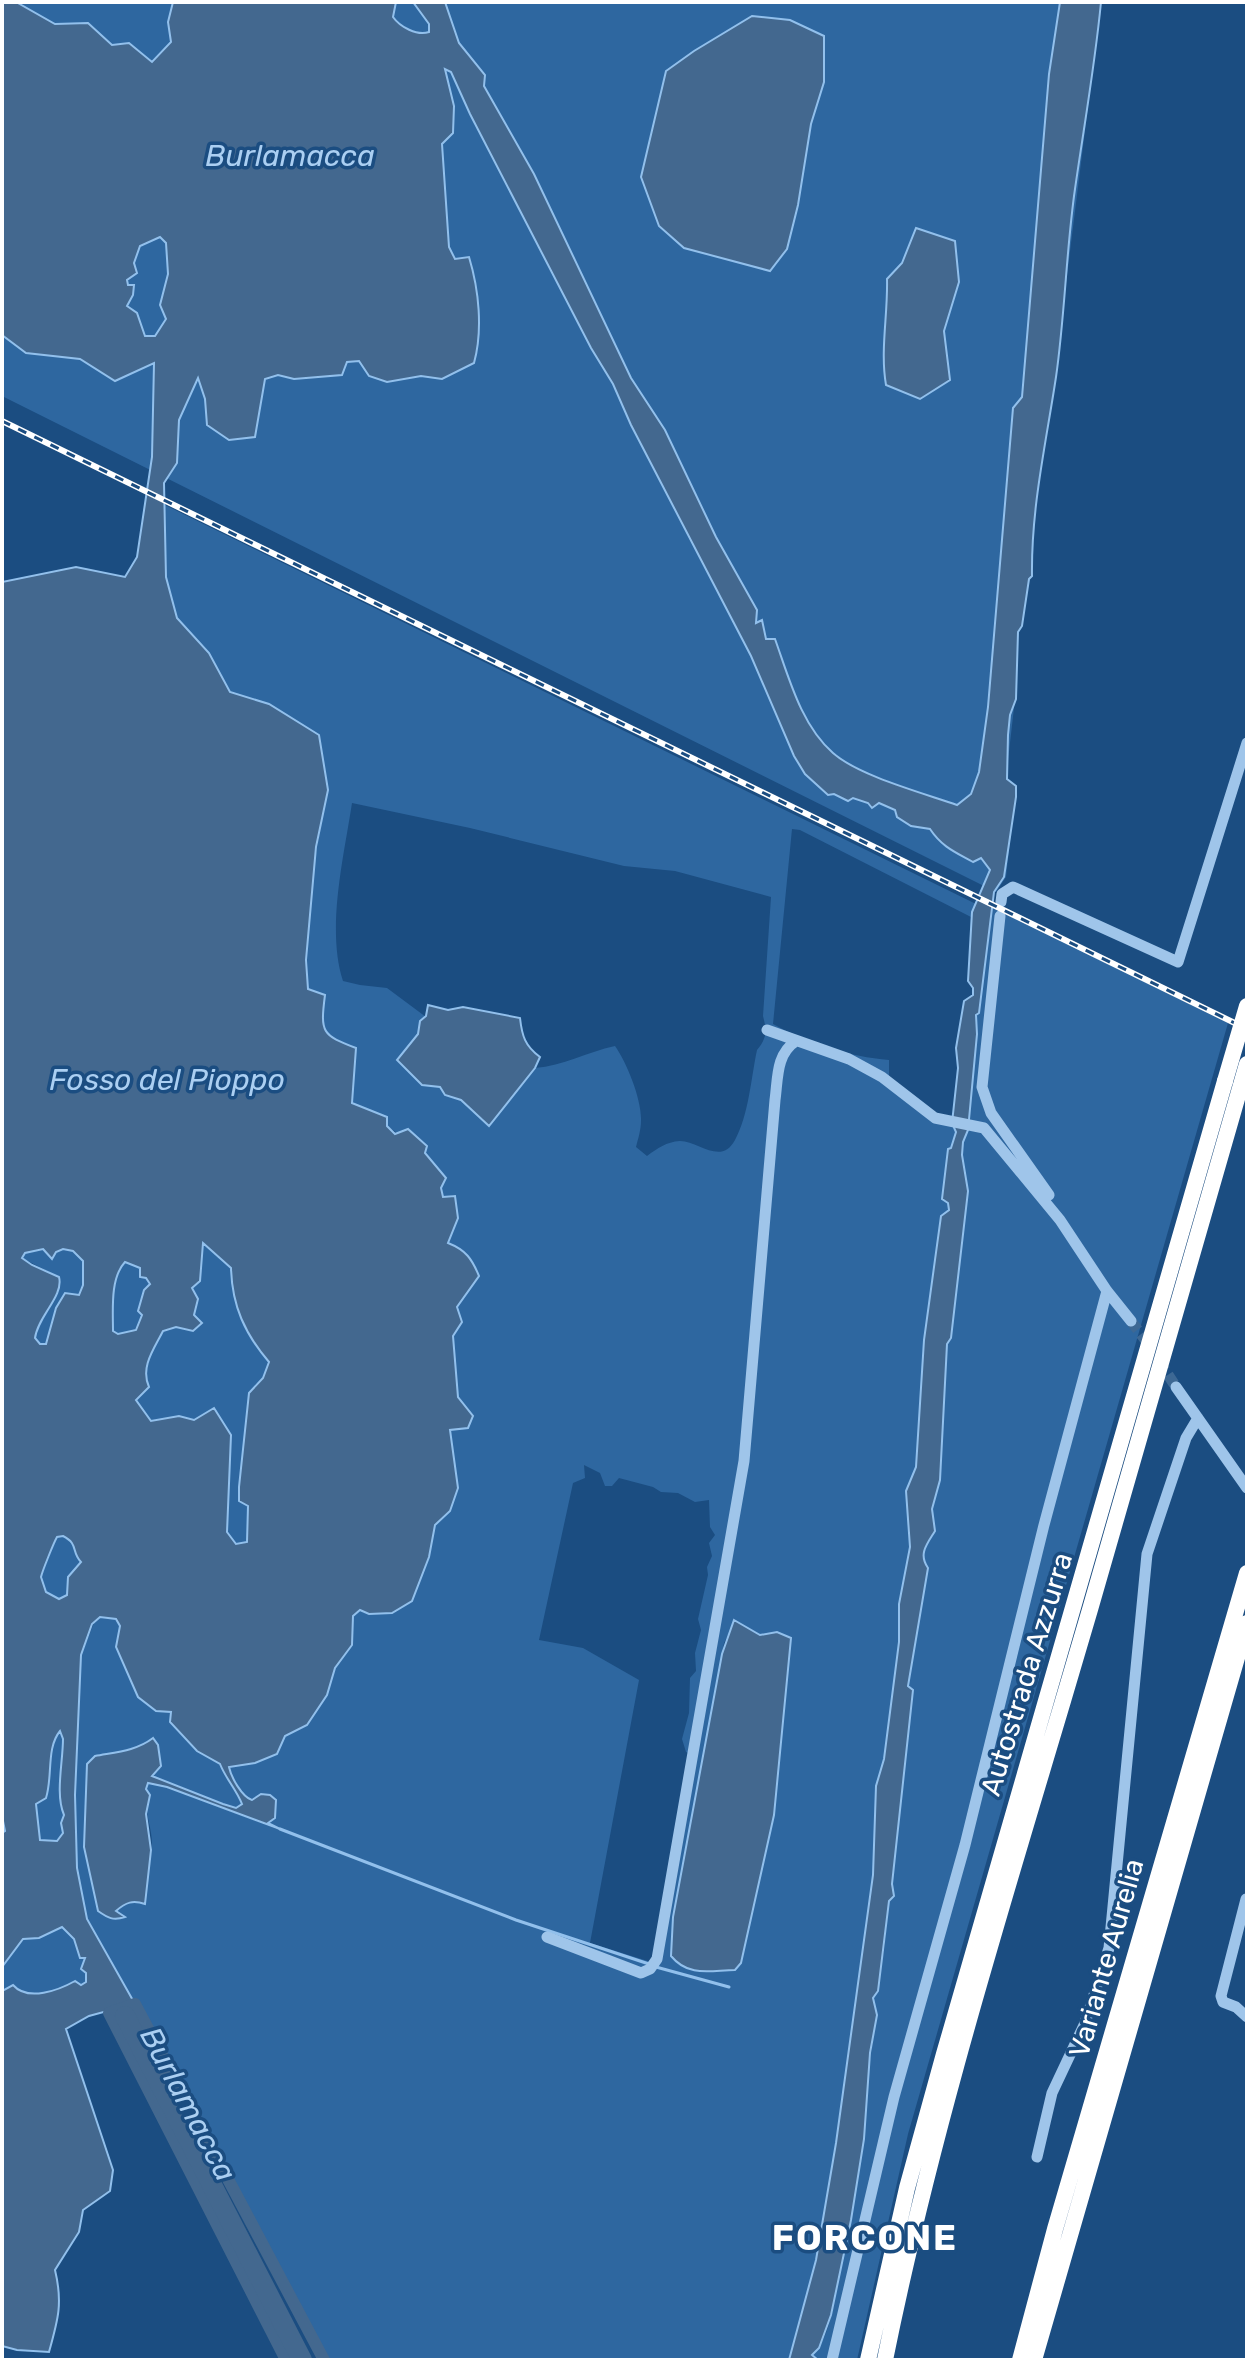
<svg xmlns="http://www.w3.org/2000/svg" width="1249" height="2362" viewBox="0 0 1249 2362" font-family="Rubik,sans-serif">
<style>
.green{fill:#2e67a0;fill-rule:evenodd}
.water{fill:#43688f;stroke:#92c0ec;stroke-width:2;fill-rule:evenodd}
.lines{fill:none;stroke-linecap:round;stroke-linejoin:round}
.stream{stroke:#92c0ec;stroke-width:3}
.canal{stroke:#43688f;stroke-width:12}
.river{stroke:#43688f;stroke-width:20}
.minor-tunnel{stroke:#3d6894;stroke-width:11;stroke-dasharray:11 5.5;stroke-linecap:butt}
.minor{stroke:#9fc5ea;stroke-width:11}
.highway{stroke:#fff;stroke-width:16}
.rail-casing{stroke:#fff;stroke-width:6}
.rail{stroke:#1b4d81;stroke-width:3;stroke-dasharray:9;stroke-linecap:butt}
.highway-bridge{stroke:#fff;stroke-width:16}
.labels{text-anchor:middle;stroke-width:7;stroke-linejoin:round;paint-order:stroke}
.street-label{font-size:28px;fill:#fff;stroke:#1b4d81}
.water-label{font-size:30px;font-style:italic;fill:#abcff2;stroke:#1b4d81}
.district-label{font-size:36px;font-weight:bold;letter-spacing:2px;fill:#fff;stroke:#1b4d81}
</style>
<rect width="100%" height="100%" fill="#1b4d81"/>
<path class="green" d="M 2,2 L 1101,2 L 1054,380 L 1033,526 L 1032,575 L 1029,580 L 1022,626 L 1017,632 L 1015,699 L 1006,778 L 1016,787 L 1006,877 L 996,892 L 2,396 Z
M 165,505 L 976,904 L 971,917 L 800,830 L 792,829 L 773,1024 C 808,1043 850,1057 889,1060 L 889,1082 L 952,1123 L 956,1132 L 951,1148 L 949,1210 L 935,1262 L 924,1340 L 916,1467 L 906,1491 L 910,1547 L 899,1604 L 899,1641 L 884,1759 L 876,1786 L 873,1874 L 836,2143 L 816,2260 L 789,2360 L 324,2360 L 135,2004 L 87,1919 L 77,1868 L 75,1795 L 81,1655 L 96,1618 L 107,1617 L 116,1619 L 120,1626 L 116,1647 L 156,1711 L 171,1712 L 170,1722 C 184,1739 200,1755 220,1764 C 226,1779 236,1789 242,1804 L 236,1808 L 223,1804 L 151,1776 L 141,1747 C 121,1751 105,1754 87,1764 L 98,1911 L 125,1917 L 116,1911 L 124,1903 L 136,1901 C 145,1880 155,1856 151,1833 C 148,1814 145,1815 150,1795 L 146,1790 L 148,1783 L 167,1787 L 277,1829 L 268,1823 L 257,1799 L 246,1798 L 230,1775 L 229,1766 L 255,1763 L 285,1736 L 307,1725 L 327,1695 L 335,1668 L 352,1645 L 353,1616 L 429,1557 L 435,1525 L 450,1511 L 458,1488 L 450,1429 L 458,1397 L 453,1336 L 462,1322 L 457,1307 L 460,1248 L 448,1243 L 458,1218 L 454,1195 L 443,1198 L 441,1188 L 446,1178 L 425,1152 L 387,1126 L 387,1117 L 352,1103 L 356,1048 C 322,1035 320,1033 325,995 L 308,989 C 304,922 314,855 328,790 L 267,704 L 230,692 L 209,653 L 177,618 L 166,577 ZM 352,803 L 470,828 L 624,866 L 675,871 L 771,897 L 763,1016 C 767,1031 767,1038 757,1050 C 751,1078 749,1114 735,1140 C 721,1166 699,1141 680,1141 C 666,1142 658,1148 647,1156 L 636,1147 C 638,1139 641,1130 641,1121 C 642,1100 627,1063 615,1046 C 587,1052 563,1066 535,1068 L 489,1126 L 461,1100 L 445,1095 L 441,1087 L 422,1085 L 398,1060 L 418,1034 L 421,1021 L 426,1017 L 387,988 L 360,985 L 343,981 C 326,929 344,856 352,803 ZM 584,1465 L 600,1473 L 605,1486 L 612,1486 L 619,1478 L 653,1487 L 661,1492 L 678,1493 L 695,1502 L 709,1500 L 710,1527 L 715,1535 L 709,1543 L 712,1556 L 707,1567 L 708,1575 L 698,1619 L 701,1630 L 695,1653 L 696,1671 L 690,1678 L 689,1713 L 682,1739 L 686,1752 L 693,1755 L 654,1963 L 590,1943 L 639,1680 L 583,1648 L 539,1640 L 573,1483 L 585,1478 ZM 735,1621 L 761,1635 L 777,1632 L 778,1765 L 774,1815 L 741,1963 L 735,1970 C 712,1970 687,1976 671,1955 L 673,1917 L 724,1643 Z
M 992,907 L 1228,1023 L 908,2134 L 857,2360 L 818,2360 L 812,2356 C 831,2336 834,2301 839,2276 C 857,2189 862,2102 877,2015 L 873,1998 L 884,1951 L 889,1901 L 894,1895 L 892,1884 L 913,1690 L 908,1686 L 928,1569 C 918,1554 927,1544 935,1531 L 932,1509 L 940,1480 L 947,1344 L 951,1338 L 958,1264 L 963,1142 L 968,1130 L 976,1015 L 979,1012 Z
M 202,1242 L 231,1268 C 232,1303 247,1335 269,1362 L 263,1378 L 249,1393 L 247,1542 L 236,1544 L 226,1532 L 229,1499 L 214,1408 L 194,1420 L 179,1416 L 151,1421 L 136,1400 L 148,1387 C 140,1367 154,1349 163,1331 L 176,1327 L 193,1331 L 202,1322 L 194,1316 L 197,1299 L 191,1288 L 200,1281 Z
M 63,1248 L 73,1251 L 83,1261 L 83,1285 L 79,1295 L 70,1294 L 56,1308 L 46,1344 L 40,1344 L 35,1338 C 38,1316 64,1295 59,1277 L 22,1258 L 25,1253 L 44,1249 L 52,1258 L 56,1252 Z
M 125,1262 L 140,1268 L 150,1284 L 144,1290 L 138,1311 L 142,1315 L 136,1330 L 118,1334 L 113,1331 C 113,1309 110,1279 125,1262 Z
M 63,1535 L 71,1540 L 81,1562 L 68,1577 L 67,1595 L 59,1599 L 46,1592 L 41,1577 L 57,1537 Z
M 60,1731 C 70,1757 52,1789 64,1815 L 61,1823 L 63,1833 L 57,1842 L 40,1840 L 36,1804 L 46,1798 C 53,1775 46,1750 60,1731 Z
M 62,1927 L 74,1939 L 80,1957 L 85,1958 L 87,1983 L 81,1986 L 75,1981 C 58,1990 28,2002 13,1985 L 2,1991 L 2,1967 L 23,1939 L 39,1938 Z"/>
<path class="water" d="M 2,2 L 16,2 L 55,24 L 88,23 L 112,45 L 129,43 L 152,62 L 171,42 L 168,22 L 173,2 L 396,2 L 393,17 C 400,27 417,36 429,32 L 429,24 L 413,2 L 445,2 L 459,43 L 485,75 L 484,86 L 534,174 L 631,378 L 665,430 L 716,537 L 757,610 L 756,623 L 762,620 L 766,639 L 775,639 C 789,678 801,725 833,753 C 859,776 923,793 957,805 L 971,794 L 979,772 L 988,707 L 1013,408 L 1022,397 L 1049,74 L 1060,2 L 1101,2 C 1095,65 1084,126 1075,189 C 1066,251 1065,315 1056,377 C 1046,443 1031,508 1032,576 L 1029,579 L 1022,626 L 1018,632 L 1016,699 L 1010,715 L 1008,735 L 1007,779 L 1016,786 L 1016,797 L 1004,877 L 994,892 L 979,1013 L 976,1015 L 977,1034 L 968,1130 L 963,1142 L 962,1155 L 968,1191 L 951,1338 L 947,1344 L 940,1480 L 932,1509 L 935,1531 C 927,1544 918,1554 928,1568 L 908,1686 L 913,1690 L 892,1884 L 894,1896 L 889,1901 L 878,1991 L 873,1998 L 877,2015 L 870,2053 L 864,2139 L 851,2220 L 831,2315 L 819,2348 L 812,2355 L 818,2360 L 789,2360 L 816,2260 L 836,2143 L 873,1875 L 876,1786 L 884,1759 L 899,1642 L 899,1604 L 910,1547 L 906,1491 L 916,1467 L 924,1340 L 941,1216 L 949,1210 L 948,1203 L 942,1199 L 948,1149 L 951,1148 L 956,1132 L 952,1123 L 958,1068 L 956,1048 L 964,1001 L 973,995 L 973,988 L 968,981 L 972,912 L 990,870 L 981,858 L 973,862 C 955,852 942,847 930,829 L 911,826 L 897,817 L 895,810 L 879,803 L 872,808 L 868,803 L 853,798 L 848,801 L 834,794 L 828,795 L 805,774 L 794,756 L 751,656 L 631,425 L 613,384 L 591,348 L 470,114 L 451,72 L 445,69 L 454,106 L 453,133 L 442,144 L 449,247 L 455,259 L 469,257 C 479,290 483,330 474,363 L 442,379 L 421,376 L 387,382 L 369,376 L 359,361 L 347,362 L 342,375 L 294,379 L 278,375 L 265,379 L 255,437 L 229,440 L 207,425 L 205,399 L 198,378 L 179,420 L 177,463 L 164,483 L 166,577 L 177,618 L 209,653 L 230,692 L 269,704 L 319,735 L 328,790 L 316,847 L 306,960 L 308,989 L 325,995 C 320,1033 322,1035 356,1048 L 352,1103 L 387,1117 L 387,1126 L 395,1134 L 408,1129 L 427,1146 L 425,1153 L 446,1178 L 441,1188 L 443,1197 L 455,1196 L 458,1218 L 448,1243 C 466,1250 472,1259 479,1276 L 457,1307 L 462,1322 L 453,1336 L 458,1397 L 473,1416 L 468,1428 L 450,1430 L 458,1488 L 450,1511 L 435,1525 L 429,1557 L 412,1601 L 392,1613 L 369,1614 L 360,1610 L 353,1616 L 352,1645 L 335,1668 L 327,1695 L 307,1725 L 285,1736 L 277,1754 L 255,1763 L 229,1767 C 231,1777 242,1797 252,1800 L 261,1794 L 270,1795 L 276,1800 L 275,1818 L 268,1823 L 280,1829 L 167,1787 L 148,1783 L 146,1789 L 150,1795 L 146,1814 L 151,1850 L 145,1904 C 133,1900 126,1902 116,1911 L 125,1917 C 113,1921 108,1918 98,1911 L 84,1847 L 87,1764 L 95,1756 C 116,1752 136,1751 153,1738 L 158,1745 L 161,1766 L 152,1776 L 223,1804 L 236,1808 L 242,1804 C 236,1789 226,1779 220,1764 L 197,1751 L 170,1722 L 171,1712 L 156,1711 L 138,1697 L 116,1647 L 120,1626 L 116,1619 L 100,1617 L 92,1624 L 81,1655 L 75,1795 L 77,1868 L 87,1919 L 135,2004 L 109,2013 L 107,2011 L 89,2016 L 66,2029 L 113,2170 L 110,2191 L 83,2210 L 79,2232 L 55,2270 C 63,2303 58,2320 49,2352 L 17,2350 L 2,2346 L 2,1991 L 13,1985 C 28,2002 59,1990 75,1981 L 81,1985 L 86,1982 L 86,1973 L 81,1969 L 85,1958 L 80,1958 L 74,1939 L 62,1927 L 39,1938 L 23,1939 L 2,1967 L 2,1833 L 5,1831 L 2,1816 L 2,582 L 76,567 L 125,577 L 137,557 L 152,457 L 154,363 L 115,381 L 80,359 L 26,353 L 2,335 ZM 160,237 L 166,243 L 168,274 L 160,305 L 166,319 L 155,336 L 145,336 L 137,313 L 127,306 L 133,295 L 134,285 L 128,285 L 127,280 L 137,273 L 134,263 L 140,246 ZM 203,1243 L 231,1268 C 232,1306 245,1334 269,1362 L 263,1378 L 249,1393 L 239,1487 L 239,1501 L 248,1506 L 247,1542 L 236,1544 L 227,1532 L 231,1435 L 214,1408 L 194,1420 L 179,1416 L 151,1421 L 136,1400 L 149,1387 C 140,1367 154,1349 163,1331 L 176,1327 L 193,1331 L 202,1323 L 194,1315 L 198,1299 L 192,1288 L 200,1281 ZM 43,1249 L 52,1259 L 56,1252 L 63,1249 L 73,1251 L 83,1261 L 83,1285 L 79,1295 L 65,1293 L 56,1308 L 46,1344 L 40,1344 L 35,1338 C 38,1316 64,1296 59,1277 L 32,1265 L 22,1258 L 25,1253 ZM 125,1262 L 140,1268 L 140,1277 L 146,1278 L 150,1284 L 144,1290 L 138,1311 L 142,1315 L 136,1330 L 118,1334 L 113,1331 C 113,1310 110,1278 125,1262 ZM 63,1536 C 79,1544 71,1552 81,1562 L 68,1577 L 67,1595 L 59,1599 L 46,1592 L 41,1577 C 42,1572 54,1542 57,1537 ZM 60,1731 L 63,1739 C 63,1762 55,1794 64,1815 L 61,1823 L 63,1833 L 57,1841 L 40,1840 L 36,1804 L 46,1798 C 53,1776 46,1748 60,1731 Z
M 752,16 L 790,20 L 824,36 L 824,82 L 811,124 L 798,205 L 787,249 L 770,271 L 684,248 L 659,226 L 641,177 L 666,71 L 694,51 Z
M 916,228 L 955,241 L 959,282 L 944,331 L 950,380 L 920,399 L 886,385 C 880,350 888,315 887,279 L 902,263 Z
M 428,1005 L 448,1010 L 463,1007 L 520,1018 C 522,1036 525,1046 540,1057 L 535,1068 L 489,1126 L 461,1100 L 445,1095 L 440,1087 L 422,1085 L 397,1060 L 418,1034 L 420,1021 L 426,1016 Z
M 734,1620 L 760,1635 L 777,1632 L 791,1638 L 774,1815 L 741,1963 L 735,1970 C 712,1970 689,1978 671,1956 L 673,1917 L 722,1654 Z"/>
<g class="lines">
<path class="stream" d="M 280,1829 L 516,1920 L 649,1964
M 656,1967 L 729,1987"/>
<path class="canal" d="M 286,2360 L 109,2013 L 135,2004 L 324,2360"/>
<path class="river" d="M 125,2016 L 302,2360"/>
<path class="minor-tunnel" d="M 1131,1321 L 1150,1346
M 1159,1361 L 1176,1387"/>
<path class="minor" d="M 1001,902 L 1002,894 L 1013,887 L 1178,962 L 1247,743
M 1000,916 L 982,1087 L 991,1113 L 1049,1195
M 767,1030 L 849,1059 L 882,1077 L 935,1118 L 984,1128 L 1060,1220 L 1107,1291 L 1131,1321
M 1176,1387 L 1247,1488
M 1246,1899 L 1221,1996 L 1223,2002 L 1236,2007 L 1247,2017
M 547,1937 L 641,1973 L 650,1969 L 657,1959 L 744,1461 L 775,1100 C 778,1078 776,1054 796,1041
M 1037,2157 L 1052,2093 L 1085,2023 L 1109,1948 L 1147,1554 L 1186,1438 L 1198,1418
M 832,2360 L 894,2097 L 965,1845 L 1044,1525 L 1107,1291"/>
<path class="highway" d="M 868,2360 L 907,2188 L 944,2054 L 1225,1081
M 885,2360 C 930,2137 998,1919 1063,1701 C 1126,1489 1186,1276 1247,1064
M 1020,2360 L 1055,2229 L 1247,1573
M 1034,2360 L 1247,1623"/>
<g class="rail-casing">
<path id="rail" d="M 2,421 L 1247,1029"/>
</g>
<use href="#rail" class="rail"/>
<path class="highway-bridge" d="M 1225,1081 L 1247,1006"/>
</g>
<g class="labels">
<g class="street-label">
<text transform="translate(1026 1674) rotate(-73)" y="10">Autostrada Azzurra</text>
<text transform="translate(1106 1958) rotate(-74)" y="10">Variante Aurelia</text>
</g>
<g class="water-label">
<text x="290" y="166">Burlamacca</text>
<text x="167" y="1090">Fosso del Pioppo</text>
<text transform="translate(188 2104) rotate(62)" y="10">Burlamacca</text>
</g>
<g class="district-label">
<text x="865" y="2250">FORCONE</text>
</g>
</g>
<rect width="1249" height="2362" fill="none" stroke="#ffffff" stroke-width="8"/>
</svg>
